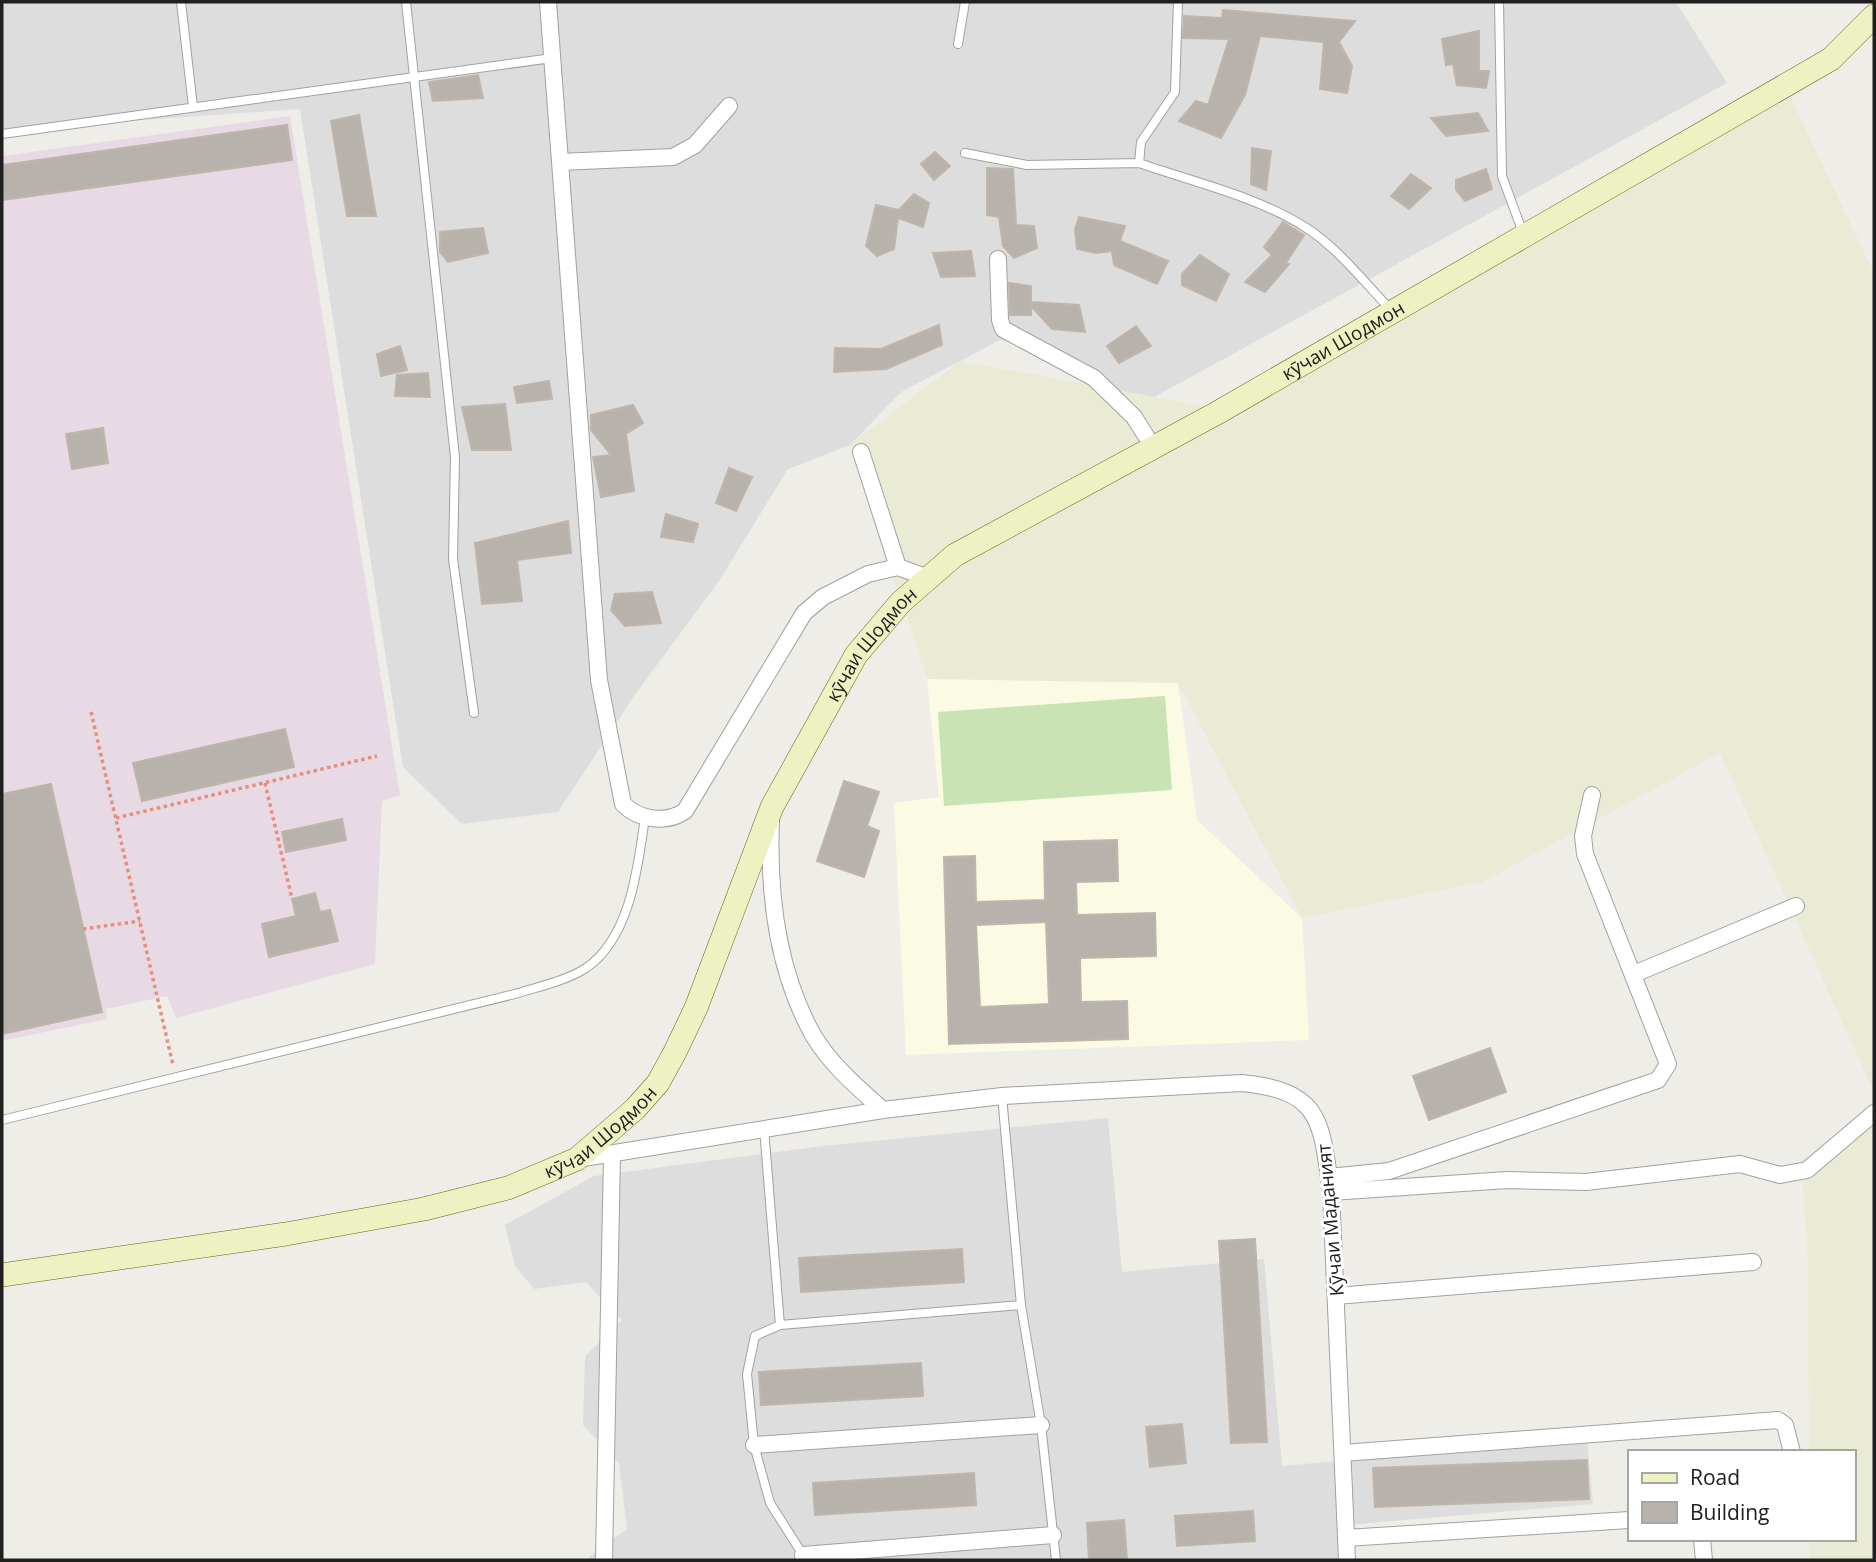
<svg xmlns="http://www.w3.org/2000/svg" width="1876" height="1562" viewBox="0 0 1876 1562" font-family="'Open Sans',sans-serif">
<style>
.residential{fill:#dedddd}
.industrial{fill:#e7dae4}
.education{fill:#fbfbe4}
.farmland{fill:#e9ebd5}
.grass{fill:#c9e3b4}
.building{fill:#b8b2ad;stroke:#bfb5ab;stroke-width:2;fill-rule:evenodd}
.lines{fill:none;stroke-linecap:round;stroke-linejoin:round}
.lane-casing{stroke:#a1a1a1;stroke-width:10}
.street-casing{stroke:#a1a1a1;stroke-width:18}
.secondary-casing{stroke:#5f6b13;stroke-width:24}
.path{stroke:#e98d7e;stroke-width:3.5;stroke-dasharray:3.5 3.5;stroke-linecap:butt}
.lane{stroke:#fff;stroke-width:8}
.street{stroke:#fff;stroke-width:16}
.secondary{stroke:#eef2c2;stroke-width:23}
.labels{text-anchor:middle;stroke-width:6;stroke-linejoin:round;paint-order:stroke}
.street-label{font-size:19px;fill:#202020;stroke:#fff}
</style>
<rect width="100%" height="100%" fill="#efede7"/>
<path class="residential" d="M 2,2 L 1676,2 L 1727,83 L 1136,407 L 1083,364 L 1000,340 L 901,392 L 850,445 L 788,469 L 719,581 L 634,696 L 558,812 L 462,824 L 403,767 L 300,109 L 2,130 Z
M 1108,1118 L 1122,1272 L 1264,1259 L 1282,1466 L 1587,1439 L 1593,1504 L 1346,1525 L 1349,1560 L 589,1560 L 588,1558 L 627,1529 L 619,1463 L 583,1425 L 585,1356 L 622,1320 L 586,1282 L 534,1289 L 515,1266 L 505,1225 L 594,1176 L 823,1146 Z"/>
<path class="industrial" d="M 290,116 L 400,795 L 382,801 L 375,964 L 176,1018 L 167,996 L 106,1009 L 107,1019 L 2,1041 L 2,156 Z"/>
<path class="education" d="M 1069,670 L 1178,683 L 1197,820 L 1302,918 L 1309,1040 L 906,1055 L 894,803 L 939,797 L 927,679 Z"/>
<path class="farmland" d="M 1785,86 L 1874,273 L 1874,1092 L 1720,753 L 1483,882 L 1302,918 L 1178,683 L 927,679 L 850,445 L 960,361 L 1215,408 Z
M 1874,1107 L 1874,1560 L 1809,1560 L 1809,1539 L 1853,1539 L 1853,1452 L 1809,1452 L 1808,1264 L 1801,1160 Z"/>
<path class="grass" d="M 1165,696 L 1172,790 L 944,806 L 938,712 Z"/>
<path class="building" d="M 1223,10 L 1355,21 L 1339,42 L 1352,66 L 1347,93 L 1320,89 L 1324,42 L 1260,36 L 1245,95 L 1221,138 L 1179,121 L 1196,101 L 1208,105 L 1229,39 L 1183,38 L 1184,16 L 1222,18 Z
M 1479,31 L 1479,71 L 1489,71 L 1486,88 L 1457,85 L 1453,64 L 1446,65 L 1442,39 Z
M 478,75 L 483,98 L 433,101 L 429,82 Z
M 1478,113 L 1488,131 L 1446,136 L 1431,118 Z
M 359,115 L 376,216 L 347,216 L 331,121 Z
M 287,125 L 292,160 L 2,200 L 2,165 Z
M 1252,148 L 1271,151 L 1266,190 L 1251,184 Z
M 935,152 L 950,166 L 934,180 L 921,164 Z
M 987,168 L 1013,169 L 1016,225 L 1034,226 L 1037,248 L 1014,258 L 1003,246 L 999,217 L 987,215 Z
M 1486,169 L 1492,189 L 1465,201 L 1456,190 L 1456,180 Z
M 1411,174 L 1431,188 L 1409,209 L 1391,196 Z
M 914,194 L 929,203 L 923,227 L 898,218 L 894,249 L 877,256 L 866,246 L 876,205 L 899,210 Z
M 1079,217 L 1125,226 L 1120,241 L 1168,261 L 1157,284 L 1114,265 L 1112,251 L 1096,253 L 1077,249 L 1075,229 Z
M 1283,222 L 1304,235 L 1286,263 L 1289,264 L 1265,292 L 1245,282 L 1272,255 L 1264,247 Z
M 483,228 L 488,253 L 448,262 L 440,252 L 440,232 Z
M 971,251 L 975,276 L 941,277 L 933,253 Z
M 1200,255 L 1229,274 L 1216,301 L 1182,285 L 1182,274 Z
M 1009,283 L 1031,286 L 1031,302 L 1079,305 L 1085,332 L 1052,329 L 1031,306 L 1031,315 L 1010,315 Z
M 939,325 L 942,345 L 886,369 L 834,372 L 835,348 L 881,349 Z
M 1136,326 L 1151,346 L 1119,363 L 1107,346 Z
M 400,346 L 407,370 L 381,376 L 377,354 Z
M 428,373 L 430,397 L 395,396 L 397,375 Z
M 549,381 L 552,399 L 517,403 L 514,387 Z
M 505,404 L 511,450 L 472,450 L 462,407 Z
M 633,405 L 643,423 L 626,434 L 634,491 L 601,497 L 593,457 L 611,455 L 591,430 L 591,415 Z
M 103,428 L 108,463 L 72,469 L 66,434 Z
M 729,468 L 752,477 L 736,511 L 716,503 Z
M 666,514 L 698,524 L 693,542 L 661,537 Z
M 568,521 L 571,553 L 517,560 L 522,601 L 482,604 L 475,543 Z
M 652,592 L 661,623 L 625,626 L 611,610 L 615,594 Z
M 285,729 L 294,767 L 142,801 L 133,763 Z
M 844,781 L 879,792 L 867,826 L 879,831 L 864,877 L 817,861 Z
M 51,784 L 102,1012 L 2,1034 L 2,794 Z
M 342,819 L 346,840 L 286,852 L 282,832 Z
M 1117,840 L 1118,881 L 1076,882 L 1077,915 L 1155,913 L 1156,956 L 1080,958 L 1081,1002 L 1127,1001 L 1128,1039 L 949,1044 L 944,857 L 975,856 L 976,902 L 1045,900 L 1044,842 ZM 1046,922 L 1049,1004 L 980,1007 L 976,925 Z
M 315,893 L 320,912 L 330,910 L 338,941 L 269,957 L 262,924 L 296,916 L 292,899 Z
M 1490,1048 L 1506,1092 L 1429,1120 L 1413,1076 Z
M 1255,1239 L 1267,1442 L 1231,1443 L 1219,1241 Z
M 962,1249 L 964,1282 L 801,1292 L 799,1258 Z
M 921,1363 L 923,1396 L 761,1405 L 759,1372 Z
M 1182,1424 L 1186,1463 L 1150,1467 L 1146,1427 Z
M 1587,1460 L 1589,1499 L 1375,1507 L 1373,1468 Z
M 974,1473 L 976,1505 L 815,1515 L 813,1483 Z
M 1253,1511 L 1255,1541 L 1177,1546 L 1175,1516 Z
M 1124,1520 L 1127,1560 L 1089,1560 L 1087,1523 Z"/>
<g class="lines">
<g class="lane-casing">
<path id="lane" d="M 181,2 L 193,107
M 406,2 L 455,457 L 453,559 L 474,713
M 1178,2 L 1175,92 L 1141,142 L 1139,163 C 1193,182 1256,196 1305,227 C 1338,248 1364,282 1391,310
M 1499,2 L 1502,176 L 1523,233
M 958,44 L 965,2
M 2,134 L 552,58
M 965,153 L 1027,165 L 1139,163
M 1002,1096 L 1021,1305 L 1041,1425 L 1056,1560
M 2,1120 L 515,994 C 537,987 566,981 586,968 C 631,937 638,866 645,817
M 764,1128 L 780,1325
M 803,1555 L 770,1503 L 754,1445 L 747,1374 L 755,1336 L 780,1325 L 1021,1305"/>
</g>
<g class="street-casing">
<path id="street" d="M 548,2 L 599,680 L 623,804 C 639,820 666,824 685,811 L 804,613 L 823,597 L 868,574 L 898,567 L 928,578
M 560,162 L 673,157 L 695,145 L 729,106
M 998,259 L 1000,320 L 1003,329 L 1094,378 L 1134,417 L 1153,447
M 861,452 L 898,567
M 771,821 C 768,895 777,970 813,1035 C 830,1064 858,1088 883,1110
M 1634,974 L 1796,906
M 577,1159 L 883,1110 L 1002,1096 L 1242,1083 C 1322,1091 1321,1121 1331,1192 L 1347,1560
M 1329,1177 L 1389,1171 L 1658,1080 L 1668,1064 L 1585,854 L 1583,836 L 1592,795
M 1331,1192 L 1507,1180 L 1586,1182 L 1740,1164 L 1780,1175 L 1807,1170 L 1874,1113
M 1336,1296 L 1753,1262
M 754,1445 L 1041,1425
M 1343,1453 L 1778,1420 L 1785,1425 L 1792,1452
M 1346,1538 L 1629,1520
M 1702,1539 L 1704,1560
M 604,1560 L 612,1155
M 804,1560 L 803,1555 L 1053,1535"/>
</g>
<g class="secondary-casing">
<g id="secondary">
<path id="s1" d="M 2,1275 L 286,1234 L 424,1209 L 508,1188 L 577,1159 L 635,1109 L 658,1083 L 675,1052 L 696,1008 L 772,807 L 856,655 L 901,602 L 955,555 L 1217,413 L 1831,59 L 1874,16"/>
</g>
</g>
<path class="path" d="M 91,712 L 173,1065
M 265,783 L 292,899
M 116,818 L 377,756
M 83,929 L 140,921"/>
<use href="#lane" class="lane"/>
<use href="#street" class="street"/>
<use href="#secondary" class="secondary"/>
</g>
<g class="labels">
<g class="street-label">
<text dy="7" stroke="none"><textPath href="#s1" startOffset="1757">кӯчаи Шодмон</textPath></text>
<text dy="7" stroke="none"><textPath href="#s1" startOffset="1190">кӯчаи Шодмон</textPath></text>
<text dy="7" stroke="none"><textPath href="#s1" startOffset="623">кӯчаи Шодмон</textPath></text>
<text transform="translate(1330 1220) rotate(-95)" y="7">Кӯчаи Маданият</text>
</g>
</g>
<rect width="1876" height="1562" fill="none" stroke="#202020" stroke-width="7"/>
<rect x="1628" y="1450" width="228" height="91" fill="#ffffff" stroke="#a6a6a6" stroke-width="2"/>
<rect x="1642" y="1473" width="35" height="10" fill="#eef2c2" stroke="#a6a6a6" stroke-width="2"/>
<text x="1690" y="1485" font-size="21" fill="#202020">Road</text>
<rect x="1642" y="1502" width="35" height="21" fill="#b8b2ad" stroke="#a6a6a6" stroke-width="2"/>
<text x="1690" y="1520" font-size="21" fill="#202020">Building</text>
</svg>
